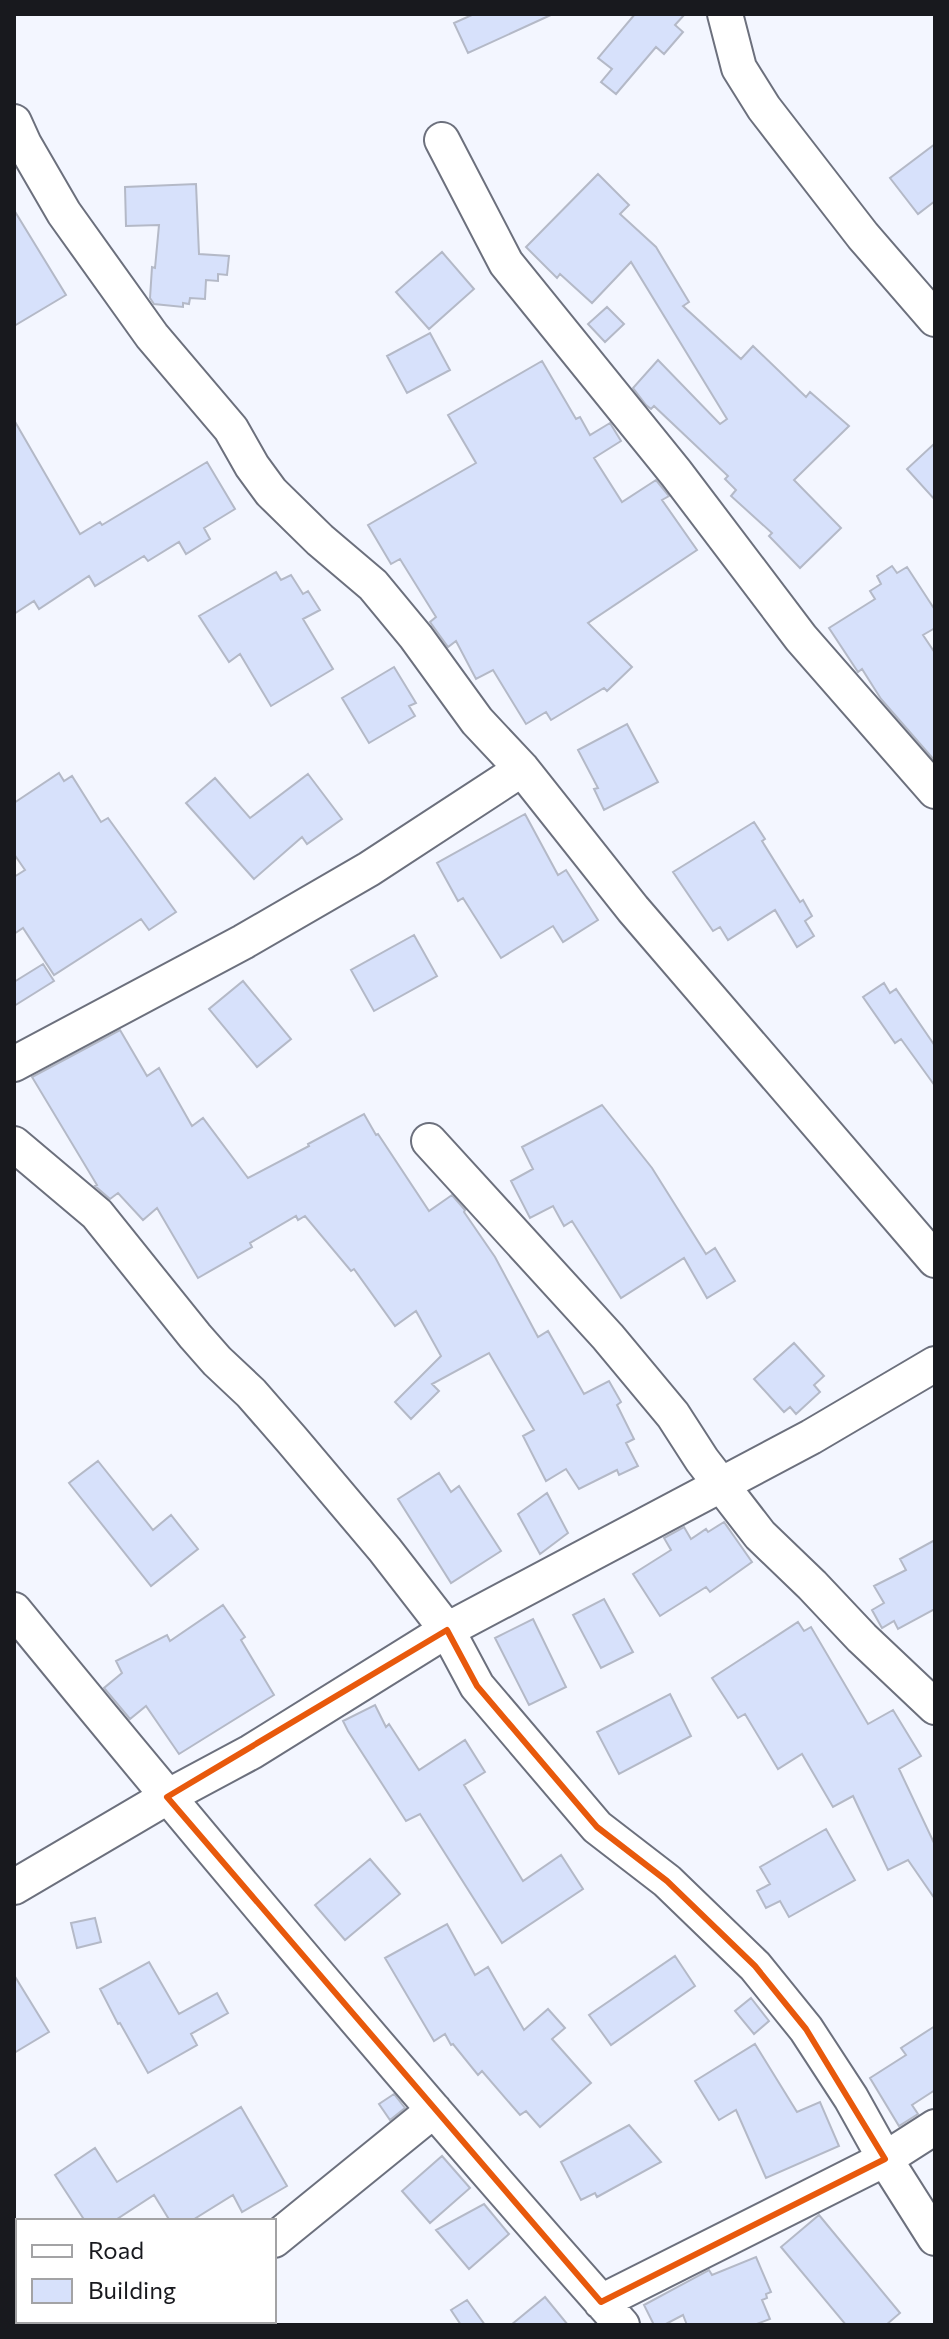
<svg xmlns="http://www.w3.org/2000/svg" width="949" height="2339" viewBox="0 0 949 2339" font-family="Commissioner,sans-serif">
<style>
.building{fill:#d7e1fb;stroke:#b4b9c7;stroke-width:2}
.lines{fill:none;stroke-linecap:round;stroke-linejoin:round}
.minor-casing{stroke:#6c707d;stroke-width:38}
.minor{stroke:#fff;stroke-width:34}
.marked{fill:none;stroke:#e8590c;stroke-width:6;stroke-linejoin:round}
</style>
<rect width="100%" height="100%" fill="#f3f6ff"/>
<path class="building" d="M 474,14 L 553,14 L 468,53 L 454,23 Z
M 635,14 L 685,14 L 675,25 L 683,32 L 664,54 L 656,47 L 616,94 L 601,82 L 612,69 L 598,58 Z
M 935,144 L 935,201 L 918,214 L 890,178 Z
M 598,174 L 629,205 L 620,214 L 656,247 L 689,302 L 683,306 L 741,359 L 753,346 L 806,397 L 810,392 L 849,426 L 794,480 L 841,528 L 800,568 L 769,536 L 772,533 L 731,496 L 736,490 L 725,479 L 728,476 L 654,406 L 651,409 L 646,405 L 633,388 L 658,360 L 720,424 L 727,419 L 631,262 L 592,303 L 560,274 L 557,278 L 526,247 Z
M 196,184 L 199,254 L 229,256 L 227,275 L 218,274 L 218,281 L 206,280 L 205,299 L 190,298 L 189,304 L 183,303 L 183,307 L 154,304 L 150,298 L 152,267 L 155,268 L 159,225 L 126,226 L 125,187 Z
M 14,210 L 66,295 L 14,326 Z
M 442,252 L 474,289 L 429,329 L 396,292 Z
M 607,307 L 624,324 L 605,342 L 588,324 Z
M 430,333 L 450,370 L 407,393 L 387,356 Z
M 542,361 L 576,419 L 580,417 L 590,435 L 610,423 L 621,441 L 594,458 L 622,502 L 656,480 L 669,496 L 662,500 L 697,550 L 588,623 L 632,667 L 607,691 L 604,688 L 551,720 L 546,712 L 526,724 L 493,670 L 476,679 L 456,641 L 448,647 L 430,622 L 436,617 L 400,559 L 391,564 L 368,525 L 476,463 L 448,415 Z
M 14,420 L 80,534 L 100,522 L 102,525 L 207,462 L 235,509 L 204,528 L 210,539 L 186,554 L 179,542 L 148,561 L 144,556 L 95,586 L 89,576 L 39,609 L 34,601 L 14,614 Z
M 935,443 L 935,500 L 907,469 Z
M 892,566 L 897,573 L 907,567 L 935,610 L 935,628 L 923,635 L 935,653 L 935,761 L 881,699 L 862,669 L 858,672 L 829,628 L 875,599 L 870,591 L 881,584 L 877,576 Z
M 276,572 L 281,580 L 291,575 L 303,594 L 308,591 L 320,610 L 303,619 L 333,669 L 271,706 L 240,654 L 229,662 L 199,616 Z
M 394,667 L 416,703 L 409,706 L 415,716 L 369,743 L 342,698 Z
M 627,724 L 658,782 L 604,810 L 594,789 L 598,788 L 578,750 Z
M 59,773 L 64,781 L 72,776 L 101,822 L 108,818 L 176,912 L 149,930 L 141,919 L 54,975 L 23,928 L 14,934 L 14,877 L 25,870 L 14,854 L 14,803 Z
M 308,774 L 342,819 L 307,844 L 302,837 L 254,879 L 186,803 L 215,778 L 250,818 Z
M 525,814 L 558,875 L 566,870 L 598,920 L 563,942 L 553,926 L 501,958 L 463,898 L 458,901 L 437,863 Z
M 754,822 L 765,839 L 762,841 L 800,902 L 803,900 L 812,916 L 805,921 L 814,936 L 797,947 L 775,910 L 728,940 L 720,927 L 713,931 L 673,872 Z
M 414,935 L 437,976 L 374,1011 L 351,970 Z
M 43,964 L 54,981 L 14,1006 L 14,982 Z
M 243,981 L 291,1039 L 257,1067 L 209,1009 Z
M 884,983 L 890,993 L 896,989 L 935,1046 L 935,1086 L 901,1039 L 895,1043 L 863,997 Z
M 120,1030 L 147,1076 L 159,1068 L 192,1126 L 203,1118 L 248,1178 L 309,1146 L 308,1144 L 364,1114 L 376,1135 L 378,1134 L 429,1211 L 452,1195 L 465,1210 L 464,1212 L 495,1257 L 538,1337 L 548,1331 L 584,1394 L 609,1381 L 621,1402 L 617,1405 L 634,1439 L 626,1443 L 638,1466 L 619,1475 L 617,1470 L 579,1489 L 566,1469 L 546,1481 L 523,1436 L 534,1430 L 489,1353 L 432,1384 L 439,1391 L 411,1419 L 395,1402 L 441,1356 L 416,1311 L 395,1326 L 354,1269 L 351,1271 L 305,1216 L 298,1220 L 296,1216 L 250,1243 L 252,1247 L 198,1278 L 157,1208 L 143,1220 L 118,1193 L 110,1199 L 95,1186 L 97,1185 L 32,1077 Z
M 602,1105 L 652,1168 L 706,1254 L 715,1248 L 735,1281 L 707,1298 L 684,1258 L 621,1298 L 572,1221 L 564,1226 L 553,1206 L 530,1218 L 511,1181 L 533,1169 L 522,1147 Z
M 794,1343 L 824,1376 L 814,1385 L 820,1392 L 796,1414 L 790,1407 L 784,1412 L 754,1379 Z
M 98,1461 L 153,1530 L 171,1515 L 198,1549 L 151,1586 L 69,1483 Z
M 439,1473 L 451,1492 L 459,1486 L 501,1551 L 451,1583 L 398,1499 Z
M 547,1493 L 568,1533 L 540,1554 L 518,1514 Z
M 724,1522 L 752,1562 L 710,1592 L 706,1587 L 660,1616 L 633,1574 L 671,1550 L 664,1538 L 684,1527 L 691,1539 L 706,1529 L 708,1532 Z
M 935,1540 L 935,1609 L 898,1629 L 894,1621 L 882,1628 L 872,1610 L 884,1603 L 874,1586 L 906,1570 L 900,1559 Z
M 604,1599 L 633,1652 L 601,1668 L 573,1615 Z
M 223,1605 L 245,1637 L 241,1640 L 274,1695 L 179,1754 L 146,1706 L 130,1719 L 104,1688 L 122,1673 L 116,1661 L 167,1635 L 170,1641 Z
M 533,1619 L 566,1687 L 529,1705 L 495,1638 Z
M 798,1622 L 804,1631 L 811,1627 L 868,1724 L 893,1710 L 921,1756 L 899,1769 L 935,1845 L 935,1899 L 908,1860 L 888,1870 L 853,1796 L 833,1807 L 802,1754 L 778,1769 L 745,1714 L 738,1718 L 712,1678 Z
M 670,1694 L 691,1736 L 619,1774 L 597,1732 Z
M 375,1705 L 386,1727 L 389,1724 L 419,1770 L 465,1740 L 485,1772 L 464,1785 L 523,1881 L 561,1855 L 583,1889 L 502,1943 L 420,1814 L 406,1821 L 348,1731 L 343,1721 Z
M 826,1829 L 855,1880 L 789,1917 L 780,1901 L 766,1908 L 757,1891 L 770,1884 L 760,1867 Z
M 370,1859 L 400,1894 L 345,1940 L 315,1905 Z
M 95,1918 L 101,1942 L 77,1948 L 71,1923 Z
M 447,1924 L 475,1975 L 488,1967 L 524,2030 L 548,2009 L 565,2028 L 552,2039 L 591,2083 L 540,2127 L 526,2111 L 520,2115 L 482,2071 L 478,2075 L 453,2044 L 451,2045 L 445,2034 L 434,2041 L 385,1958 Z
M 675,1956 L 695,1986 L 611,2045 L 589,2015 Z
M 149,1962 L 179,2014 L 217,1993 L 228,2013 L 191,2034 L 197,2045 L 148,2073 L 120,2023 L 118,2024 L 100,1989 Z
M 14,1975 L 49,2032 L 14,2053 Z
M 751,1998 L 769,2021 L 754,2034 L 735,2011 Z
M 935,2026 L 935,2090 L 912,2105 L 918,2114 L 899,2126 L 870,2078 L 906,2055 L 901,2048 Z
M 755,2044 L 797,2112 L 820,2102 L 839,2146 L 766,2178 L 736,2110 L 719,2120 L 695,2081 Z
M 394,2094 L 405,2108 L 390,2120 L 379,2104 Z
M 241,2107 L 287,2186 L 242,2212 L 233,2195 L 191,2221 L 170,2221 L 154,2195 L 114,2221 L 85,2221 L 55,2175 L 95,2148 L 117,2182 Z
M 629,2125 L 661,2162 L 597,2197 L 595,2193 L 581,2200 L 561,2162 Z
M 442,2156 L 470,2188 L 430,2223 L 402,2191 Z
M 484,2204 L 509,2234 L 469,2269 L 436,2230 Z
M 819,2215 L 900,2313 L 886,2325 L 846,2325 L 781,2247 Z
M 756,2257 L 771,2292 L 766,2294 L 767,2298 L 762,2300 L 770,2319 L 754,2325 L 687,2325 L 683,2315 L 664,2325 L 654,2325 L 644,2305 L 709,2270 L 712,2275 Z
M 545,2297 L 568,2325 L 511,2325 Z
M 467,2300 L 485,2325 L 461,2325 L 451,2310 Z"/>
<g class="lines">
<g class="minor-casing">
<path id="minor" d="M 725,14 L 739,68 L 764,108 L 863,236 L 935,319
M 14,122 L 24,144 L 64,213 L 152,336 L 231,429 L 252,466 L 271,492 L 320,540 L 373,585 L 416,637 L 477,721 L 522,769 L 633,909 L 935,1260
M 442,140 L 506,263 L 676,473 L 801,638 L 935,791
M 14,1064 L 243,942 L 369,869 L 522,769
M 429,1141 L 608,1337 L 673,1415 L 702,1460 L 760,1535 L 812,1585 L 862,1638 L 935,1707
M 14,1144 L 97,1214 L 195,1336 L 217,1361 L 251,1393 L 292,1440 L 385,1550 L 447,1630 L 477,1686 L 597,1827 L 667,1881 L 755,1966 L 806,2029 L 851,2098 L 885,2159 L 935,2238
M 14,1610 C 212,1852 414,2091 622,2325
M 14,1887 L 167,1797 L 251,1752 L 447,1630 L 811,1437 L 935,1364
M 274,2240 L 434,2110
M 14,2273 L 18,2279
M 601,2302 L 885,2159 L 935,2127
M 50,2321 L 53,2325
M 164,2325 L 169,2321"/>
</g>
<use href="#minor" class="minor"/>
</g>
<path class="marked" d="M 447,1630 L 477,1686 L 597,1827 L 667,1881 L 755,1966 L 806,2029 L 885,2159 L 601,2302 L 167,1797 Z"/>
<rect width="949" height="2339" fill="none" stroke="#18191e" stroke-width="32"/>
<rect x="16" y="2219" width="260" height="104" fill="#ffffff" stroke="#a3a3a5" stroke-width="2"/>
<rect x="32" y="2245" width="40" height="12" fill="#ffffff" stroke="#a3a3a5" stroke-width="2"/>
<text x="88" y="2259" font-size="24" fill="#18191e">Road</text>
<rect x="32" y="2279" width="40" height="24" fill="#d7e1fb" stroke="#a3a3a5" stroke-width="2"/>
<text x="88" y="2299" font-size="24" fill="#18191e">Building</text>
</svg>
